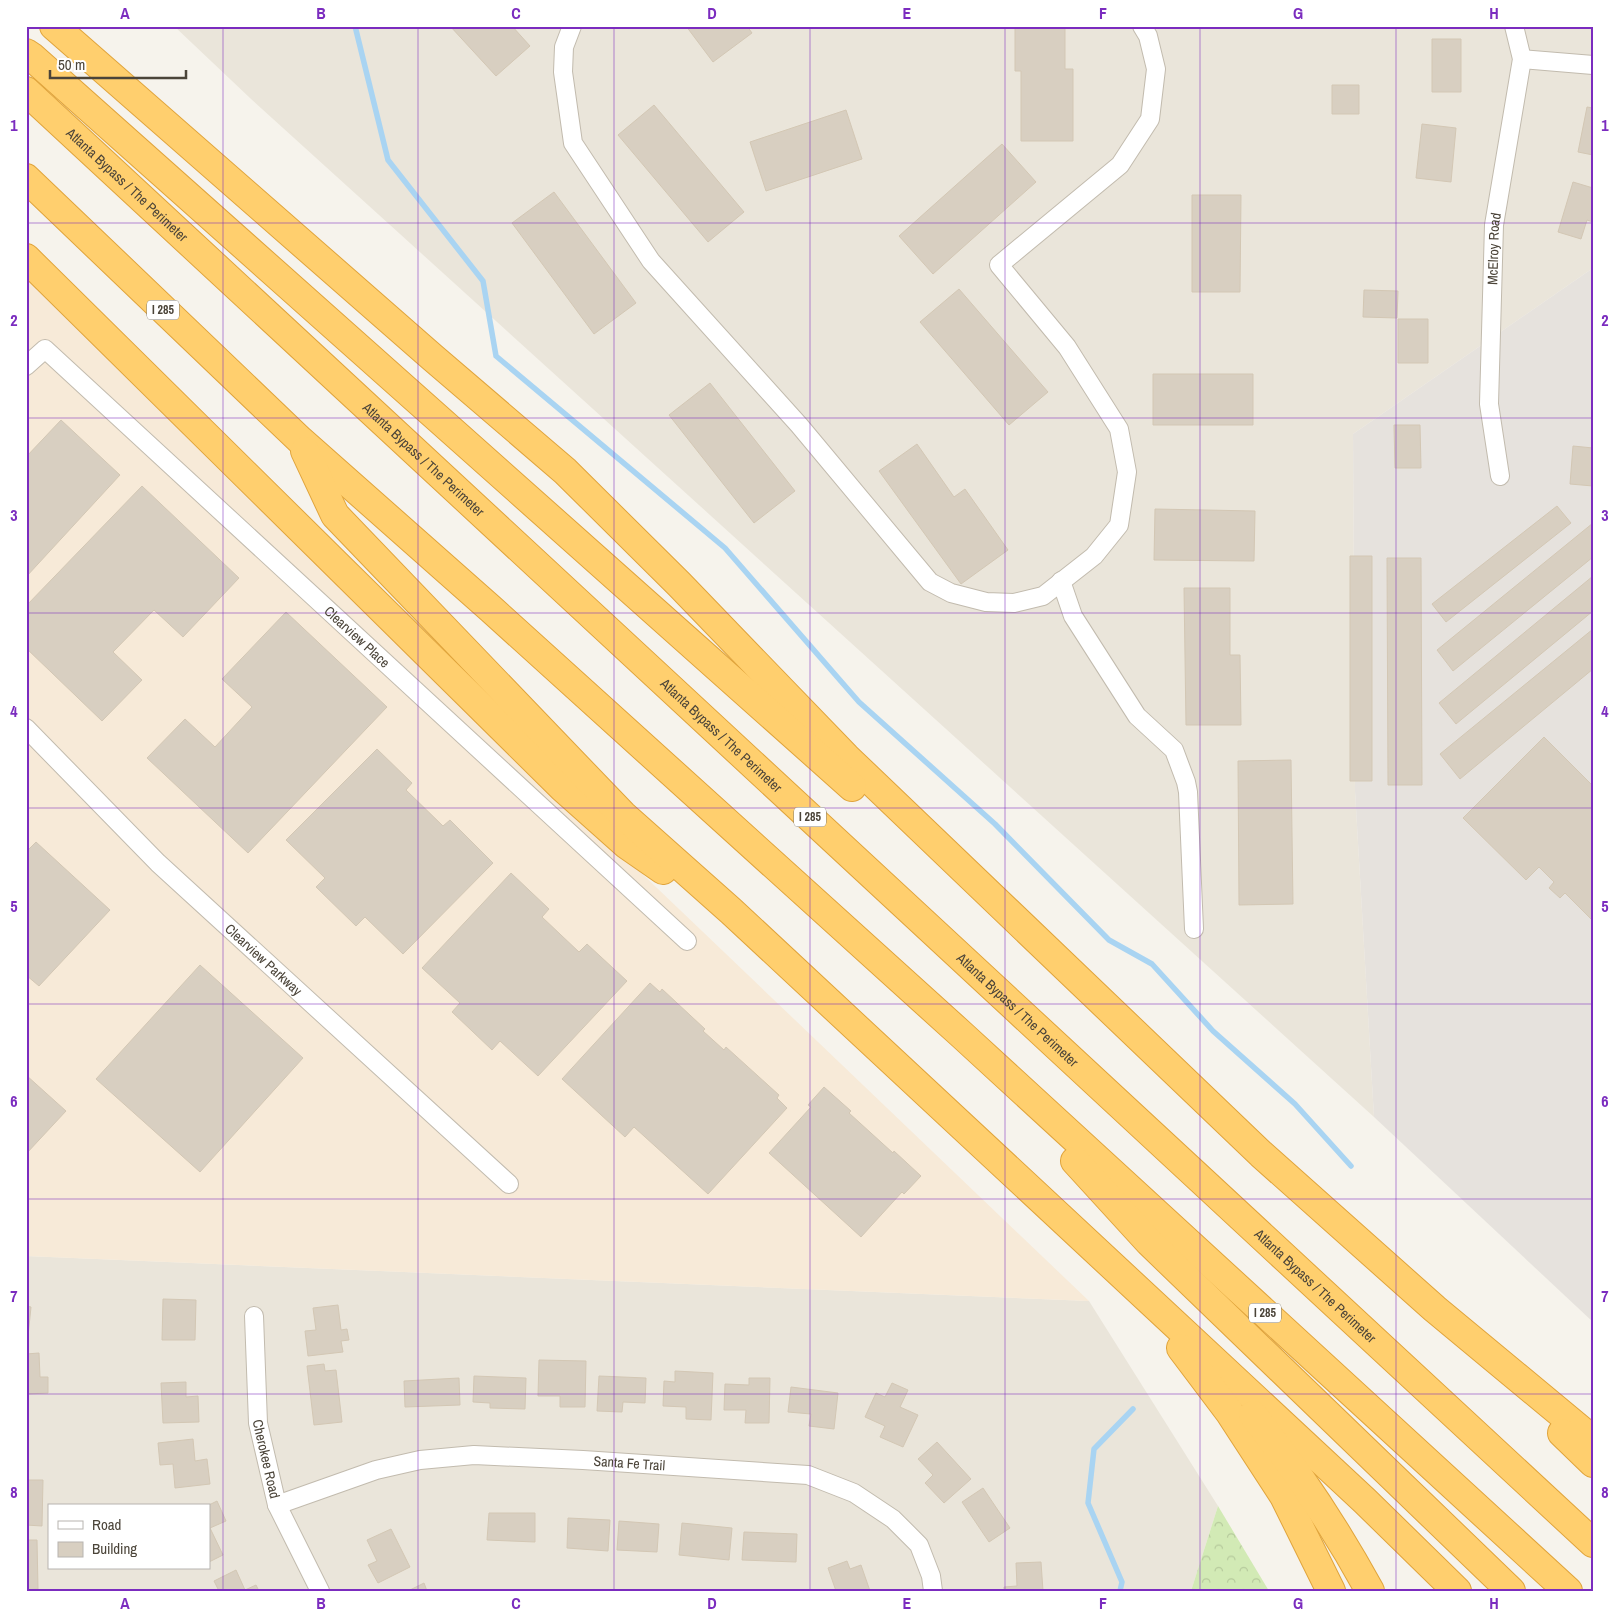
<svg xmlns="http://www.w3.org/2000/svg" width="1619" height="1617" viewBox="0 0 1619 1617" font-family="'Archivo Narrow',sans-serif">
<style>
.residential{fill:#eae5da;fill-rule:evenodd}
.commercial{fill:#f7ead8}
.industrial{fill:#e6e2dd}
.forest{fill:url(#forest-crowns)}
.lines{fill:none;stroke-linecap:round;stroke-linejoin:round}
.stream{stroke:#a9d4f2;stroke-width:5.5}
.building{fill:#d8cfc1;stroke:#d3c7b4}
.minor-casing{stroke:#c2bbae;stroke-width:20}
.motorway-casing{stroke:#e0a43c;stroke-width:30}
.minor{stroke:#fff;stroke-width:18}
.motorway{stroke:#ffcf6e;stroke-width:28}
.grid{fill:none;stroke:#7b2cbf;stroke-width:1;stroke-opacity:0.55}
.labels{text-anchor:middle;stroke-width:5;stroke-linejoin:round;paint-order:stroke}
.shield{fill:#fff;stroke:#817c74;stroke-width:1}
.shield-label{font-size:12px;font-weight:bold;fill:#4b4439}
.street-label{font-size:14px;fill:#4b4439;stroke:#fff}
.neatline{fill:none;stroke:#7b2cbf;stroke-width:2}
.grid-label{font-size:16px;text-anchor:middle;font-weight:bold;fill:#7b2cbf}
</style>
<defs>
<pattern id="forest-crowns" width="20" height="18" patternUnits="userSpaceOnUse" patternTransform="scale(1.25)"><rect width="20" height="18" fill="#d2eab5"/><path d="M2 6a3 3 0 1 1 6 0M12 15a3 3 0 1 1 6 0" fill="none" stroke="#b6ca9c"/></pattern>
</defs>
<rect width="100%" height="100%" fill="#f6f3ec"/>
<path class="residential" d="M 174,26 L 1593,26 L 1593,268 L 1353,434 L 1355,791 L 1374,1117 L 250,98 Z
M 26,1256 L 1089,1301 L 1218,1506 L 1191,1591 L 26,1591 ZM 49,1506 L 209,1506 L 209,1568 L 49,1568 Z"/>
<path class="commercial" d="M 26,277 L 567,802 L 1089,1301 L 26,1256 Z"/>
<path class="industrial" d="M 1593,268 L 1593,1322 L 1374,1117 L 1355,791 L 1353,434 Z"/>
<path class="forest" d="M 1218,1506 L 1269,1591 L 1191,1591 Z"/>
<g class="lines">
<path class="stream" d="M 355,26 L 388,160 L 483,281 L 496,356 L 725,548 L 859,702 L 995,824 L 1109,940 L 1152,964 L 1213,1031 L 1295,1104 L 1351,1166
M 1120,1591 L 1122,1582 L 1088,1503 L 1094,1449 L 1133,1409"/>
</g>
<path class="building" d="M 450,26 L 512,26 L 530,46 L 496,76 Z
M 686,26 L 747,26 L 752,33 L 713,62 Z
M 1015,26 L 1065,26 L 1065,69 L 1073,69 L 1073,141 L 1021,141 L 1021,71 L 1015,71 Z
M 1432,39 L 1461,39 L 1461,92 L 1432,92 Z
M 1332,85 L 1359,85 L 1359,114 L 1332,114 Z
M 654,105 L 744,212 L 708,242 L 618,135 Z
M 1587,107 L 1593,108 L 1593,155 L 1578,152 Z
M 846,110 L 862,159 L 766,191 L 750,142 Z
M 1422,124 L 1456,128 L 1451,182 L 1416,178 Z
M 1002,144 L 1036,182 L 933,274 L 899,236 Z
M 1573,182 L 1593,188 L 1593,222 L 1587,220 L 1581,239 L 1558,232 Z
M 554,192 L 636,303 L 594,334 L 512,223 Z
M 1192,195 L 1241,195 L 1240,292 L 1192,292 Z
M 959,289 L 1048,392 L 1009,425 L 920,322 Z
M 1364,290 L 1398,291 L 1397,318 L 1363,317 Z
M 1398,319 L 1428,319 L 1428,363 L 1398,363 Z
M 1153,374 L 1253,374 L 1253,425 L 1153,425 Z
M 710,383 L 795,491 L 754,523 L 669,415 Z
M 61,420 L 120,475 L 26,577 L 26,457 Z
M 1394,425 L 1420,425 L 1421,468 L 1395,468 Z
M 917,444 L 954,497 L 965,489 L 1008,550 L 961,584 L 879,471 Z
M 1573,446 L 1593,448 L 1593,486 L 1570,484 Z
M 142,486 L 239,578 L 183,637 L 154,610 L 113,652 L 142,680 L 102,721 L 26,648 L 26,606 Z
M 1557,506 L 1571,523 L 1446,622 L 1432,604 Z
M 1155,509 L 1255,511 L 1254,561 L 1154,560 Z
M 1593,523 L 1593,557 L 1453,671 L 1437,650 Z
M 1350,556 L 1372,556 L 1372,781 L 1350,781 Z
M 1387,558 L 1421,558 L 1422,785 L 1388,785 Z
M 1593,576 L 1593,611 L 1456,724 L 1439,703 Z
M 1184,588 L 1230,588 L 1230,655 L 1240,655 L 1241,725 L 1186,725 Z
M 286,612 L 387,707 L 248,853 L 147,758 L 185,719 L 215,747 L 252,707 L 222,679 Z
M 1593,629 L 1593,669 L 1460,779 L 1440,754 Z
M 1544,737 L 1593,786 L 1593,921 L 1565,893 L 1560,898 L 1549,888 L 1554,882 L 1539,867 L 1526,880 L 1463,818 Z
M 377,749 L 412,783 L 406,790 L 443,826 L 450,820 L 493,863 L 403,954 L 365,917 L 356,926 L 316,887 L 325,878 L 286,840 Z
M 1291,760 L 1293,904 L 1239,905 L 1238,761 Z
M 36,842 L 110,910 L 39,986 L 26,975 L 26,852 Z
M 511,873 L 549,909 L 542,917 L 579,952 L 587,944 L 627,981 L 538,1076 L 500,1041 L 492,1050 L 452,1012 L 460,1003 L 422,968 Z
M 200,965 L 303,1058 L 200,1172 L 96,1079 Z
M 650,983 L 660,992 L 662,989 L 705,1029 L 703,1031 L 724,1050 L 726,1047 L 779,1095 L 777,1098 L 787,1108 L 708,1194 L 634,1127 L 625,1137 L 562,1079 Z
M 26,1075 L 66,1111 L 26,1154 Z
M 824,1087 L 851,1111 L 849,1113 L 893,1153 L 894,1151 L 921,1176 L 904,1194 L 902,1192 L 861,1237 L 769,1153 L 811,1107 L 808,1105 Z
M 163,1299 L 196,1300 L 195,1340 L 162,1340 Z
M 338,1305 L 341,1330 L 347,1329 L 349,1340 L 341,1341 L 343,1352 L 308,1356 L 305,1331 L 316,1330 L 313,1308 Z
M 26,1306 L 31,1307 L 28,1336 L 26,1336 Z
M 39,1353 L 40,1377 L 48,1377 L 48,1393 L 26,1394 L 26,1354 Z
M 539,1360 L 586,1361 L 585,1407 L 560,1407 L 560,1396 L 538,1396 Z
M 324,1364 L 325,1371 L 336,1370 L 342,1422 L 314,1425 L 307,1366 Z
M 675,1371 L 713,1373 L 711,1420 L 686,1419 L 686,1407 L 663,1406 L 664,1381 L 675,1382 Z
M 474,1376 L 526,1378 L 525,1409 L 490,1408 L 490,1403 L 473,1402 Z
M 599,1376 L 646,1378 L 645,1403 L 623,1402 L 622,1412 L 597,1411 Z
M 459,1378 L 460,1405 L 405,1407 L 404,1381 Z
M 749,1378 L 770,1378 L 769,1423 L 745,1423 L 746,1410 L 724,1410 L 725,1384 L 749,1385 Z
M 186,1382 L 186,1397 L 198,1396 L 199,1422 L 163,1423 L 161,1383 Z
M 892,1383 L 908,1390 L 900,1407 L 918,1415 L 903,1447 L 880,1437 L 885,1426 L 865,1417 L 876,1393 L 885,1397 Z
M 791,1387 L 838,1393 L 834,1429 L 809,1426 L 811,1414 L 788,1412 Z
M 193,1439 L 195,1461 L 207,1459 L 210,1484 L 175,1488 L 173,1464 L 160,1465 L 158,1443 Z
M 937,1442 L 971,1479 L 944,1503 L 925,1483 L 933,1475 L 918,1459 Z
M 26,1480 L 43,1480 L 42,1526 L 26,1525 Z
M 983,1488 L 1010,1528 L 989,1542 L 962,1502 Z
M 217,1501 L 226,1521 L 210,1528 L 223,1555 L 209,1562 L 209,1506 L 207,1506 Z
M 489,1513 L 535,1513 L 535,1542 L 487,1540 Z
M 568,1518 L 610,1520 L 608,1551 L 567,1548 Z
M 619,1521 L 659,1524 L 657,1552 L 617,1550 Z
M 682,1523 L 732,1528 L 729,1560 L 679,1555 Z
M 391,1529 L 410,1567 L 378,1583 L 368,1565 L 377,1561 L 367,1540 Z
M 744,1532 L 797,1534 L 796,1562 L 742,1560 Z
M 26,1540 L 37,1540 L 38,1589 L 26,1590 Z
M 847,1561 L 850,1569 L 861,1565 L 870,1591 L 836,1591 L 828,1568 Z
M 1041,1562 L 1043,1591 L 1004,1591 L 1004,1587 L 1017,1586 L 1016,1563 Z
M 236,1570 L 245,1590 L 256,1585 L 259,1591 L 219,1591 L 214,1581 Z
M 424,1583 L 427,1591 L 408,1591 Z"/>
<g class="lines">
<g class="minor-casing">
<g id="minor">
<path d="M 572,26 L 564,47 L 563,72 L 573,143 L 651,261 L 799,425 L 930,582 L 951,593 L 986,602 L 1014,603 L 1043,596 L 1094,556 L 1119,525 L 1127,472 L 1119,429 L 1067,347 L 999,265 L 1120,165 L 1150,119 L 1156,69 L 1148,36 L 1142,26"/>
<path d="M 1522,59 L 1593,65"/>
<path id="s1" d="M 26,366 L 45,349 L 687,941"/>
<path id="s2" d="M 1500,476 L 1489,404 L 1494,225 L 1522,59 L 1514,26"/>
<path d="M 1061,581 L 1073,616 L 1137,716 L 1174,750 L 1186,782 L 1188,792 L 1194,929"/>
<path id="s3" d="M 26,728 L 158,863 L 509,1184"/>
<path id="s4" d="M 254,1316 L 258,1423 L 277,1505 L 320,1591"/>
<path id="s5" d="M 277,1505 L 376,1470 L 420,1460 L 474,1455 L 583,1460 L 808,1475 L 854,1493 L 893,1519 L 919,1545 L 931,1576 L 933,1591"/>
</g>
</g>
<g class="motorway-casing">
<g id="motorway">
<path d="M 54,26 L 432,357 L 565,471 L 679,584 L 846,757 L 1261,1154 L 1435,1309 L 1593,1440"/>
<path d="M 26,53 L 32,57 L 852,787"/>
<path id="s6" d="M 26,91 L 1593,1543"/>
<path d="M 26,178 L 300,440 L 491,609 L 962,1035 L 1568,1591"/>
<path d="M 26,258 L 563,788 L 627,845 L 663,870"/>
<path d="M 305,451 L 335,515 L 623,815 L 731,911 L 1365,1501 L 1457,1591"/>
<path d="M 1075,1161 L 1149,1242 L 1511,1591"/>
<path d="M 1181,1348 L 1230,1413 L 1284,1496 L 1331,1591"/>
<path d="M 1253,1415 C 1297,1470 1336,1529 1370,1591"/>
<path d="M 1562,1433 L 1593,1463"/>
</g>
</g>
<use href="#minor" class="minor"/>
<use href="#motorway" class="motorway"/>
</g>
<path class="grid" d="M 223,26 L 223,1591M 418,26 L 418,1591M 614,26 L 614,1591M 810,26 L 810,1591M 1005,26 L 1005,1591M 1200,26 L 1200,1591M 1396,26 L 1396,1591M 26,223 L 1593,223M 26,418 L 1593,418M 26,613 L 1593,613M 26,808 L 1593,808M 26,1004 L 1593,1004M 26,1199 L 1593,1199M 26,1394 L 1593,1394"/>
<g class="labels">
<g class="shield">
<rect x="147" y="300.5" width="32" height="19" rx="4"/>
<rect x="794" y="807.5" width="32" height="19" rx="4"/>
<rect x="1249" y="1303.5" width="32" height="19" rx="4"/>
</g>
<g class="shield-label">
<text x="163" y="314">I 285</text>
<text x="810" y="821">I 285</text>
<text x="1265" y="1317">I 285</text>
</g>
<g class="street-label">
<text dy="5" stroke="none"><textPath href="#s6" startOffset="138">Atlanta Bypass / The Perimeter</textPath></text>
<text dy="5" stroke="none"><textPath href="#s2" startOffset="228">McElroy Road</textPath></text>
<text dy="5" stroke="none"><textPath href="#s6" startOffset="542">Atlanta Bypass / The Perimeter</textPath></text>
<text dy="5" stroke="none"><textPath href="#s1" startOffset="450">Clearview Place</textPath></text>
<text dy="5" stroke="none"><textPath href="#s6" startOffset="948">Atlanta Bypass / The Perimeter</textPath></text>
<text dy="5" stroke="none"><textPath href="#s3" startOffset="332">Clearview Parkway</textPath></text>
<text dy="5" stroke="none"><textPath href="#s6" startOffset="1352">Atlanta Bypass / The Perimeter</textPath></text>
<text dy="5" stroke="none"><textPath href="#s6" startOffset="1758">Atlanta Bypass / The Perimeter</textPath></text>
<text dy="5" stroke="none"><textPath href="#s4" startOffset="144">Cherokee Road</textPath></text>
<text dy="5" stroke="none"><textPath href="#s5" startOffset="360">Santa Fe Trail</textPath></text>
</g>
</g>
<rect width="1619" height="1617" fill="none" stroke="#ffffff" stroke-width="55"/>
<rect x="48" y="1504" width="162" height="65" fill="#ffffff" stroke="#b7b4b0"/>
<rect x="58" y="1521" width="25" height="8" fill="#ffffff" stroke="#b7b4b0"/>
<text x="92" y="1530" font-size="15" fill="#4b4439">Road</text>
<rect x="58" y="1542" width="25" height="15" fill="#d8cfc1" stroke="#b7b4b0"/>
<text x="92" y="1554" font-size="15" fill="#4b4439">Building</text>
<path d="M50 70v8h136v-8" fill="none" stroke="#4b4439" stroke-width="2.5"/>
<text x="58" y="70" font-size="15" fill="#4b4439" stroke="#ffffff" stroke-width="4" paint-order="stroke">50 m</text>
<rect x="28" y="28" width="1564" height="1562" class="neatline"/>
<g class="grid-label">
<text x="125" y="19">A</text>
<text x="321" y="19">B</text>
<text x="516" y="19">C</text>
<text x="712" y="19">D</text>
<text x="907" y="19">E</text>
<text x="1103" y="19">F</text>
<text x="1298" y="19">G</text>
<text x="1494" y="19">H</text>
<text x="14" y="131">1</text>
<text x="1605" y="131">1</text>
<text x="14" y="326">2</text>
<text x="1605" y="326">2</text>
<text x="14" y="521">3</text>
<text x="1605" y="521">3</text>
<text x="14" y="717">4</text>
<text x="1605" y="717">4</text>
<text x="14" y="912">5</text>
<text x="1605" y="912">5</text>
<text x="14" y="1107">6</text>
<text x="1605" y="1107">6</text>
<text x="14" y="1302">7</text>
<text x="1605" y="1302">7</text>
<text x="14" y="1498">8</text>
<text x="1605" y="1498">8</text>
<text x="125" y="1609">A</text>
<text x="321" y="1609">B</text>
<text x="516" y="1609">C</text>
<text x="712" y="1609">D</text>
<text x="907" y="1609">E</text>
<text x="1103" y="1609">F</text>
<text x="1298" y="1609">G</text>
<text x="1494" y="1609">H</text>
</g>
</svg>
